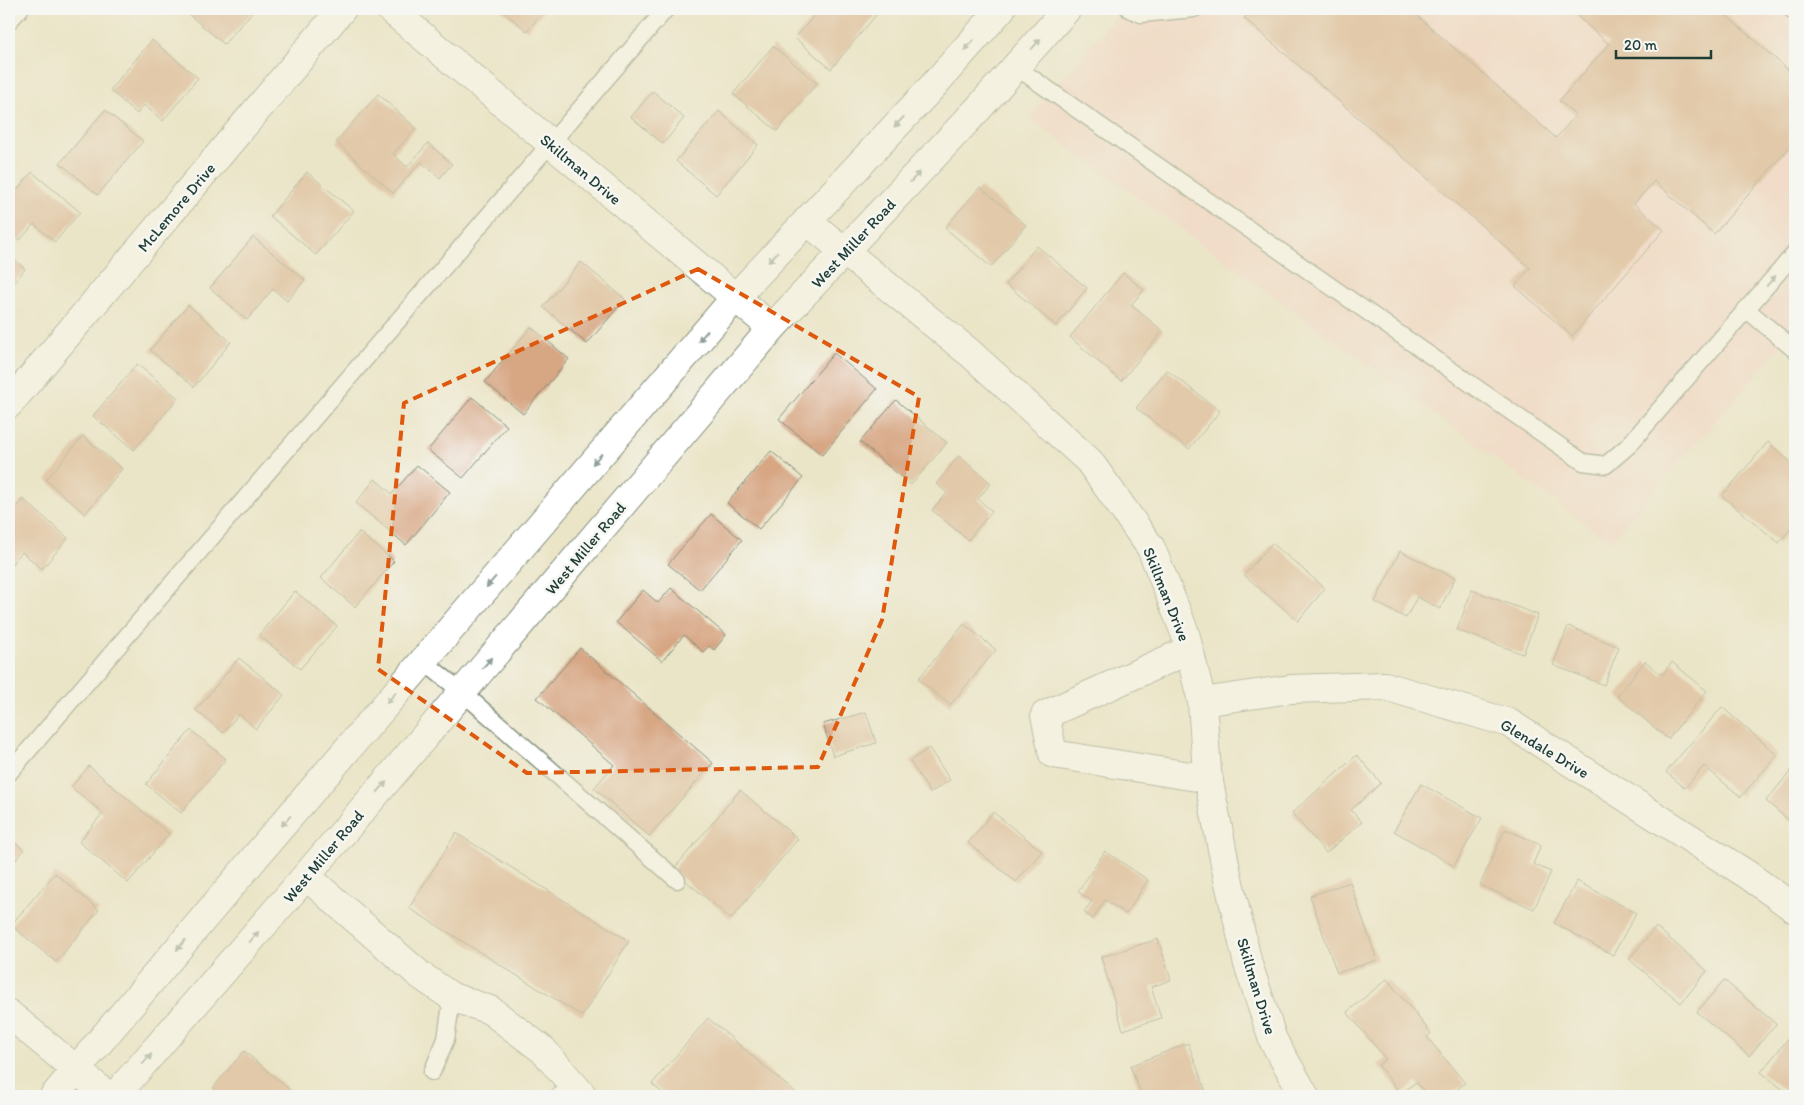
<svg xmlns="http://www.w3.org/2000/svg" width="1804" height="1105" viewBox="0 0 1804 1105" font-family="Itim,sans-serif">
<style>
.built{fill:#f7d1c7}
.building{fill:#d7a683}
.lines{fill:none;stroke-linecap:round;stroke-linejoin:round}
.lane-casing{stroke:#85917e;stroke-width:19}
.street-casing{stroke:#85917e;stroke-width:30}
.secondary-casing{stroke:#85917e;stroke-width:30}
.lane{stroke:#fff;stroke-width:16}
.street{stroke:#fff;stroke-width:28}
.secondary{stroke:#fff;stroke-width:28}
.oneway{fill:#8f9e9a}
.marked{fill:none;stroke:#de580e;stroke-width:4;stroke-dasharray:10 6;stroke-linejoin:round}
.labels{text-anchor:middle;stroke-width:5;stroke-linejoin:round;paint-order:stroke}
.street-label{font-size:16px;fill:#1f3d34;stroke:#f6f6f2}
</style>
<rect width="100%" height="100%" fill="#f6f6f2"/>
<filter id="ink" filterUnits="userSpaceOnUse"><feTurbulence type="fractalNoise" baseFrequency=".02" numOctaves="2"/><feDisplacementMap in="SourceGraphic" scale="10" xChannelSelector="R" yChannelSelector="G"/><feConvolveMatrix kernelMatrix="1 2 1 2 8 2 1 2 1" color-interpolation-filters="sRGB"/></filter>
<filter id="wash" filterUnits="userSpaceOnUse"><feTurbulence type="fractalNoise" baseFrequency=".0096" numOctaves="4" result="noise"/><feDisplacementMap in="SourceGraphic" scale="20" xChannelSelector="R" yChannelSelector="G"/><feGaussianBlur stdDeviation="1.12" result="paint"/><feColorMatrix in="noise" values="0 0 0 0 0 0 0 0 0 0 0 0 0 0 0 0 0 1.4 0 .05"/><feComposite in="paint" operator="in"/></filter>
<g filter="url(#wash)">
<rect width="100%" height="100%" fill="#ebe5c8"/>
<path class="built" d="M 1122,9 L 1795,9 L 1795,330 L 1610,542 L 1029,118 Z"/>
<g id="blocks">
<path class="building" d="M 182,9 L 255,9 L 224,44 Z
M 500,9 L 545,9 L 527,31 Z
M 820,9 L 868,9 L 876,15 L 831,69 L 795,38 Z
M 1252,9 L 1412,9 L 1411,10 L 1556,138 L 1576,115 L 1559,101 L 1609,44 L 1569,9 L 1719,9 L 1795,76 L 1795,141 L 1714,234 L 1654,181 L 1634,204 L 1664,230 L 1572,336 L 1515,286 L 1530,268 L 1244,18 Z
M 152,40 L 198,78 L 163,121 L 144,105 L 137,114 L 110,90 Z
M 773,46 L 817,83 L 777,131 L 733,94 Z
M 653,91 L 684,118 L 663,144 L 631,117 Z
M 378,94 L 416,128 L 393,154 L 407,167 L 428,143 L 452,164 L 440,178 L 421,162 L 393,193 L 336,142 Z
M 105,110 L 143,141 L 98,195 L 60,163 Z
M 719,111 L 758,145 L 716,195 L 676,161 Z
M 32,172 L 80,212 L 55,242 L 34,224 L 20,240 L 9,230 L 9,200 Z
M 307,172 L 354,211 L 316,255 L 270,216 Z
M 980,187 L 1026,225 L 991,267 L 945,228 Z
M 253,237 L 305,280 L 287,301 L 273,289 L 247,320 L 210,288 Z
M 1037,246 L 1087,288 L 1056,326 L 1006,284 Z
M 9,255 L 25,269 L 9,289 Z
M 581,262 L 625,299 L 587,344 L 543,307 Z
M 1123,273 L 1144,290 L 1131,305 L 1163,331 L 1121,381 L 1070,337 Z
M 188,305 L 231,342 L 194,387 L 150,350 Z
M 531,327 L 569,359 L 523,414 L 485,382 Z
M 834,353 L 877,389 L 822,455 L 779,419 Z
M 137,364 L 178,398 L 134,450 L 93,416 Z
M 1167,370 L 1220,411 L 1189,449 L 1136,408 Z
M 472,397 L 507,426 L 463,478 L 428,450 Z
M 896,400 L 947,443 L 911,485 L 860,442 Z
M 83,436 L 122,469 L 85,514 L 46,480 Z
M 1768,442 L 1795,466 L 1795,523 L 1779,543 L 1722,496 Z
M 771,451 L 803,478 L 759,529 L 727,503 Z
M 959,456 L 991,483 L 978,499 L 992,511 L 968,540 L 932,510 L 947,493 L 936,484 Z
M 417,465 L 450,492 L 406,545 L 356,503 L 375,479 L 392,494 Z
M 23,499 L 68,538 L 42,569 L 22,552 L 9,567 L 9,515 Z
M 711,514 L 742,540 L 700,590 L 668,564 Z
M 359,532 L 394,561 L 355,607 L 321,578 Z
M 1272,543 L 1325,588 L 1298,621 L 1244,575 Z
M 1400,551 L 1455,578 L 1440,609 L 1417,597 L 1406,618 L 1375,602 Z
M 671,588 L 726,635 L 714,650 L 709,646 L 703,652 L 684,635 L 662,661 L 616,622 L 643,590 L 658,603 Z
M 1472,590 L 1538,615 L 1523,654 L 1457,630 Z
M 295,591 L 337,626 L 300,669 L 259,635 Z
M 964,624 L 996,650 L 950,705 L 918,679 Z
M 1568,626 L 1619,647 L 1604,685 L 1553,665 Z
M 580,648 L 713,763 L 649,836 L 594,788 L 614,765 L 537,698 Z
M 239,658 L 284,695 L 256,729 L 239,714 L 223,733 L 196,710 Z
M 1645,661 L 1662,675 L 1672,662 L 1707,691 L 1668,739 L 1617,696 Z
M 1722,707 L 1777,755 L 1741,797 L 1704,766 L 1685,788 L 1666,772 Z
M 866,712 L 876,743 L 833,756 L 823,724 Z
M 191,730 L 226,759 L 181,813 L 146,784 Z
M 929,748 L 950,780 L 930,793 L 910,761 Z
M 1357,755 L 1381,783 L 1351,810 L 1362,822 L 1326,853 L 1292,813 Z
M 89,766 L 169,834 L 128,883 L 79,842 L 103,813 L 71,787 Z
M 1795,766 L 1795,826 L 1766,801 Z
M 1421,784 L 1482,818 L 1454,866 L 1394,831 Z
M 740,790 L 798,839 L 731,919 L 673,870 Z
M 993,812 L 1042,851 L 1016,882 L 968,843 Z
M 1505,829 L 1541,845 L 1533,864 L 1551,872 L 1534,909 L 1480,885 Z
M 456,833 L 629,941 L 582,1016 L 409,908 Z
M 9,837 L 24,850 L 9,868 Z
M 1105,851 L 1148,880 L 1126,914 L 1105,900 L 1093,919 L 1084,912 L 1092,901 L 1078,892 Z
M 55,873 L 99,910 L 56,962 L 11,925 Z
M 1577,881 L 1636,913 L 1613,955 L 1554,923 Z
M 1350,882 L 1377,960 L 1337,973 L 1310,896 Z
M 1656,927 L 1707,971 L 1681,1003 L 1629,959 Z
M 1158,939 L 1171,980 L 1151,987 L 1161,1018 L 1123,1030 L 1101,957 Z
M 1387,979 L 1431,1033 L 1427,1037 L 1465,1083 L 1449,1096 L 1428,1096 L 1416,1082 L 1401,1094 L 1378,1065 L 1386,1059 L 1347,1012 Z
M 1724,980 L 1776,1024 L 1749,1056 L 1697,1012 Z
M 708,1018 L 799,1096 L 666,1096 L 652,1084 Z
M 1791,1035 L 1795,1038 L 1795,1096 L 1791,1096 L 1761,1072 Z
M 1188,1043 L 1207,1094 L 1201,1096 L 1142,1096 L 1130,1066 Z
M 244,1051 L 296,1095 L 295,1096 L 223,1096 L 213,1088 Z"/>
</g>
</g>
<g filter="url(#ink)">
<use href="#blocks" fill-opacity="0" stroke="#85917e" stroke-width="1"/>
<g class="lines">
<g class="lane-casing">
<path id="lane" d="M 1129,9 L 1141,14 L 1194,9
M 1791,9 L 1795,12
M 9,21 L 20,9
M 1016,67 L 1583,462 L 1606,465 L 1628,446 L 1795,253
M 1746,309 L 1795,350
M 423,661 L 462,692 L 677,880
M 9,773 L 666,9
M 432,1072 L 446,1039 L 452,997
M 559,1096 L 575,1087"/>
</g>
<g class="street-casing">
<path id="street" d="M 390,9 L 772,328
M 807,221 L 970,353 L 1089,461 L 1151,548 L 1185,633 L 1202,702 L 1207,772 L 1227,874 L 1248,964 L 1273,1040 L 1305,1096
M 9,404 L 342,9
M 1189,650 L 1045,715 L 1053,754 L 1209,779
M 1202,702 L 1291,689 L 1385,686 L 1509,723 L 1748,875 L 1795,909
M 306,876 L 420,975 L 452,997 L 490,1010 L 543,1050 L 583,1096
M 9,1014 L 108,1096"/>
</g>
<g class="secondary-casing">
<path id="secondary" d="M 54,1096 L 273,836 L 734,299 L 932,87 L 1001,9
M 115,1096 L 306,876 L 772,328 L 978,109 L 1067,9"/>
</g>
<use href="#lane" class="lane"/>
<use href="#street" class="street"/>
<use href="#secondary" class="secondary"/>
</g>
<defs><path id="oneway-solid" d="M-6-.8H1V-3.2L6.5 0L1 3.2V.8H-6Z" transform="scale(1.25)"/></defs>
<g class="oneway">
<use href="#oneway-solid" transform="translate(1036 44) rotate(-49)"/>
<use href="#oneway-solid" transform="translate(969 45) rotate(131)"/>
<use href="#oneway-solid" transform="translate(899 122) rotate(133)"/>
<use href="#oneway-solid" transform="translate(915 177) rotate(-47)"/>
<use href="#oneway-solid" transform="translate(773 257) rotate(133)"/>
<use href="#oneway-solid" transform="translate(1771 281) rotate(-49)"/>
<use href="#oneway-solid" transform="translate(703 336) rotate(131)"/>
<use href="#oneway-solid" transform="translate(597 459) rotate(131)"/>
<use href="#oneway-solid" transform="translate(491 582) rotate(131)"/>
<use href="#oneway-solid" transform="translate(487 663) rotate(-50)"/>
<use href="#oneway-solid" transform="translate(391 698) rotate(131)"/>
<use href="#oneway-solid" transform="translate(382 787) rotate(-50)"/>
<use href="#oneway-solid" transform="translate(286 821) rotate(131)"/>
<use href="#oneway-solid" transform="translate(254 937) rotate(-49)"/>
<use href="#oneway-solid" transform="translate(181 945) rotate(130)"/>
<use href="#oneway-solid" transform="translate(147 1059) rotate(-49)"/>
</g>
</g>
<path d="M0 0H1804V1105H0ZM 698,269 L 919,397 L 882,620 L 818,767 L 527,773 L 378,669 L 404,403 Z" fill="#ebe5c8" fill-opacity=".55" fill-rule="evenodd"/>
<path class="marked" d="M 698,269 L 919,397 L 882,620 L 818,767 L 527,773 L 378,669 L 404,403 Z"/>
<g class="labels">
<g class="street-label">
<text transform="translate(581 169) rotate(40)" y="6">Skillman Drive</text>
<text transform="translate(176 207) rotate(-50)" y="6">McLemore Drive</text>
<text transform="translate(853 243) rotate(-47)" y="6">West Miller Road</text>
<text transform="translate(585 548) rotate(-50)" y="6">West Miller Road</text>
<text transform="translate(1167 594) rotate(68)" y="6">Skillman Drive</text>
<text transform="translate(1545 748) rotate(31)" y="6">Glendale Drive</text>
<text transform="translate(323 856) rotate(-50)" y="6">West Miller Road</text>
<text transform="translate(1257 986) rotate(73)" y="6">Skillman Drive</text>
</g>
</g>
<rect width="1804" height="1105" fill="none" stroke="#f6f6f2" stroke-width="30"/>
<path d="M1616 50v8h95v-8" fill="none" stroke="#1f3d34" stroke-width="2.5"/>
<text x="1624" y="50" font-size="15" fill="#1f3d34" stroke="#f6f6f2" stroke-width="4" paint-order="stroke">20 m</text>
</svg>
